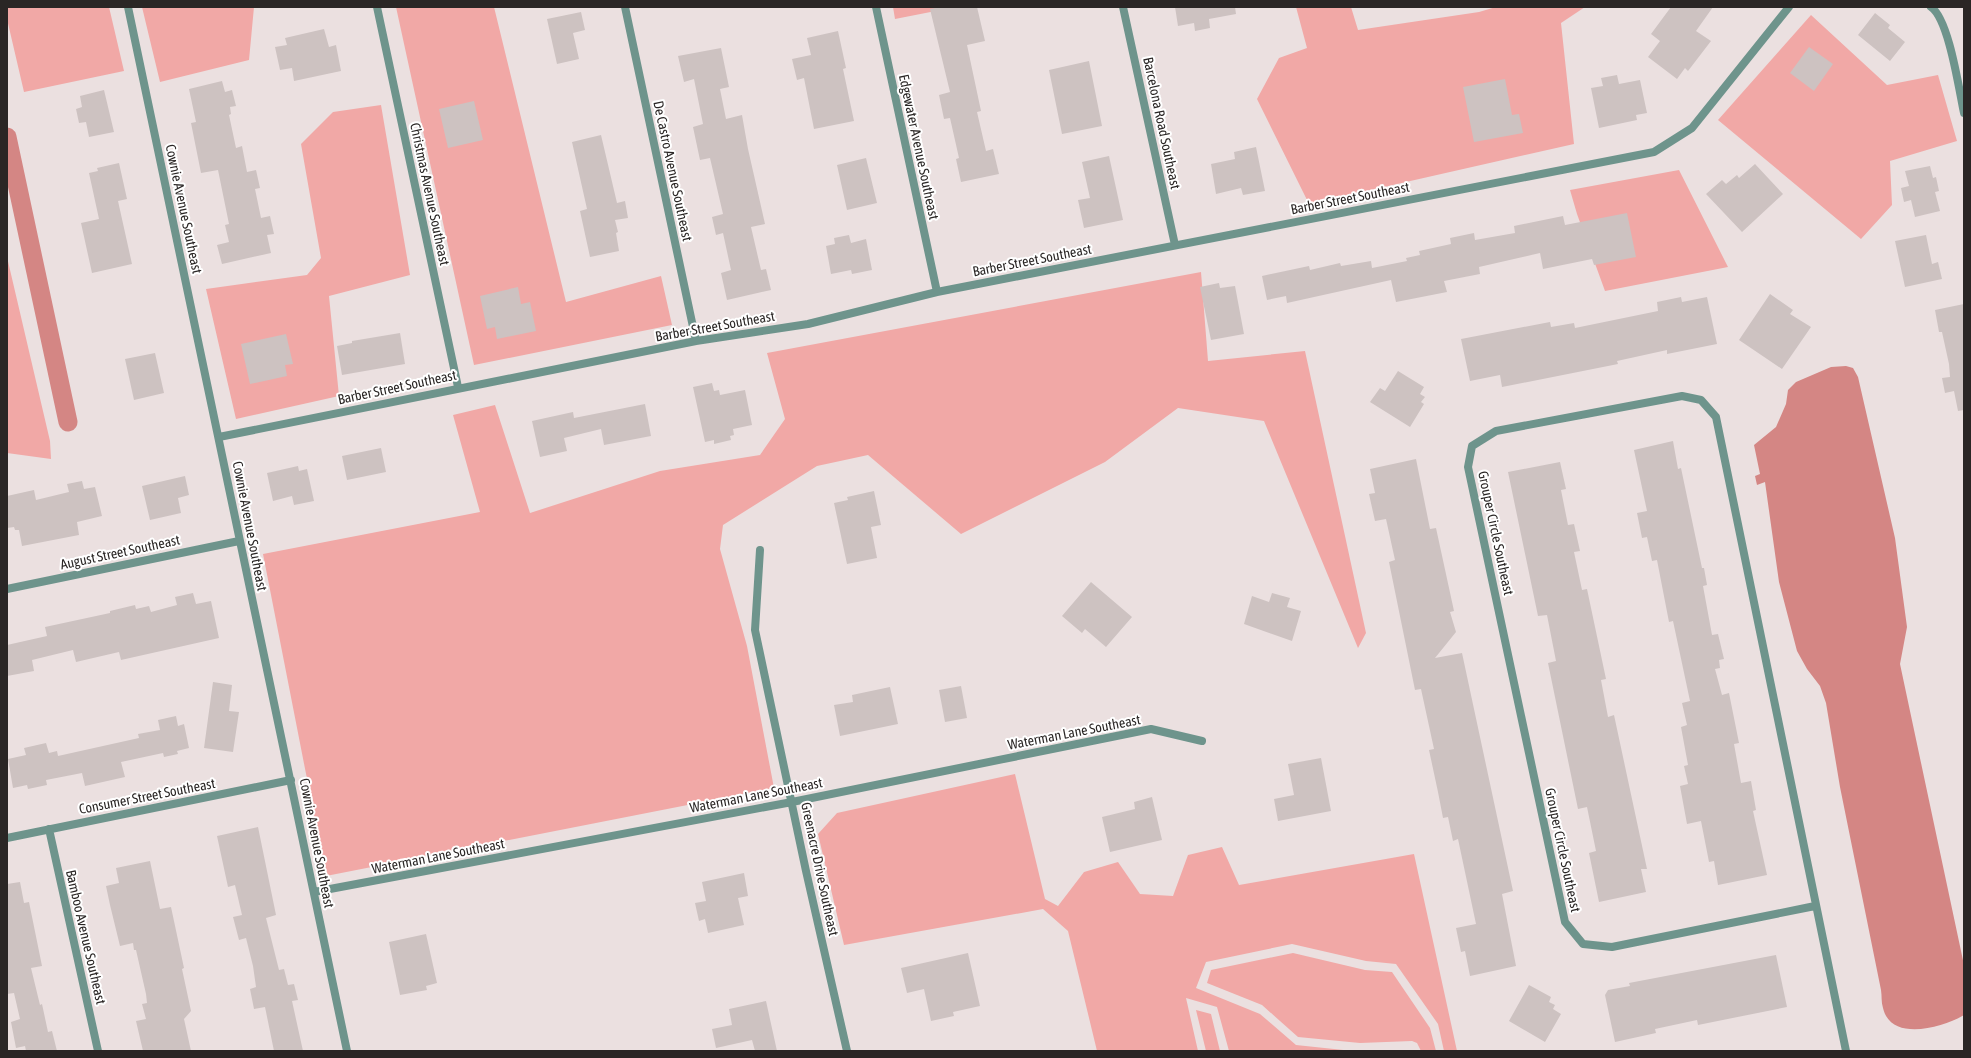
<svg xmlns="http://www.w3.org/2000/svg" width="1971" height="1058" viewBox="0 0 1971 1058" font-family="'Asap Condensed',sans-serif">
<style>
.green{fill:#f1a8a6}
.water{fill:#d48684}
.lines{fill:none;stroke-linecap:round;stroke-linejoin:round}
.canal{stroke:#d48684;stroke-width:19}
.building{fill:#cdc2c1}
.minor{stroke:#6e948c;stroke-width:8}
.labels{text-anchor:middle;stroke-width:4;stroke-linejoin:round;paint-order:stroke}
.street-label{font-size:14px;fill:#2a2625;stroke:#fff}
</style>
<rect width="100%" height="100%" fill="#ebe0e0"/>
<path class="green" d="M 7,7 L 109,7 L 124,71 L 24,92 L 7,19 Z
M 142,7 L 254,7 L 249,60 L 160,82 Z
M 396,7 L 494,7 L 566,302 L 661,276 L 672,325 L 474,365 Z
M 893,7 L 956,7 L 895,19 Z
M 1296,7 L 1351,7 L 1358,30 L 1479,12 L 1496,7 L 1585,7 L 1561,23 L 1574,144 L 1309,204 L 1257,99 L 1279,58 L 1307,48 Z
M 1811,15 L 1887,85 L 1938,75 L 1957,141 L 1890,161 L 1892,205 L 1861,239 L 1718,120 Z
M 381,105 L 410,275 L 329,296 L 339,396 L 236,419 L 206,289 L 307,275 L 321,258 L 301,144 L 333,112 Z
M 1679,170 L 1728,267 L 1605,291 L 1577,214 L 1570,190 Z
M 7,257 L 50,441 L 51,459 L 7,453 Z
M 1201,272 L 1208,361 L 1305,351 L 1366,633 L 1358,648 L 1264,421 L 1178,408 L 1105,462 L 961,534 L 868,455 L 817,466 L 723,525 L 720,549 L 747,646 L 774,788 L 326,876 L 263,554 L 480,512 L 453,415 L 495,405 L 530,513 L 660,471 L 760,455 L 785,419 L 767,353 Z
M 1015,774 L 1045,899 L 1058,906 L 1084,872 L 1118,862 L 1140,894 L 1173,896 L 1188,855 L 1222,847 L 1239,885 L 1414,854 L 1457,1051 L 1444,1051 L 1438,1024 L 1396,964 L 1366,961 L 1292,944 L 1206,962 L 1196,988 L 1260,1014 L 1296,1045 L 1353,1051 L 1229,1051 L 1217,1007 L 1186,998 L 1198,1051 L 1097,1051 L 1068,931 L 1043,909 L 844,945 L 818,834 L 837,813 Z
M 1293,953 L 1365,970 L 1392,972 L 1430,1028 L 1436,1051 L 1421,1051 L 1417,1043 L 1412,1041 L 1360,1043 L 1298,1037 L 1262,1005 L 1207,983 L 1211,970 Z
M 1196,1010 L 1211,1014 L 1220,1051 L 1206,1051 Z"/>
<path class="water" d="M 1846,366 L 1853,368 L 1858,377 L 1895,538 L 1907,627 L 1900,664 L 1964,965 L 1964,1015 C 1944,1027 1891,1043 1883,1008 C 1881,1002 1882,996 1881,990 L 1840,787 L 1826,703 L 1820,686 L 1807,669 L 1797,651 L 1779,582 L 1765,482 L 1757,485 L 1755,476 L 1760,474 L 1754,445 L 1776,427 L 1786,404 L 1788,390 L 1796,382 L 1831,367 Z"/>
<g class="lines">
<path class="canal" d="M 7,137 L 68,422"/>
</g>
<path class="building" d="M 940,7 L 977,7 L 985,41 L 967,45 L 981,111 L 977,112 L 986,151 L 993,149 L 999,174 L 961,182 L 956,159 L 959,158 L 950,118 L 944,119 L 939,95 L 950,92 L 930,9 Z
M 1175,7 L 1235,7 L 1236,14 L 1209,19 L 1210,28 L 1195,31 L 1194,23 L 1178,26 Z
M 1671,7 L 1713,7 L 1696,31 L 1711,41 L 1688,71 L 1685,68 L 1677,79 L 1648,57 L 1660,41 L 1651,34 Z
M 581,12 L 585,30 L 573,33 L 579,59 L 557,64 L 547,19 Z
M 1875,13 L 1890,25 L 1888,28 L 1905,42 L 1890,61 L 1858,35 Z
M 324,29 L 329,47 L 336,45 L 341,71 L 294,81 L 292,68 L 280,70 L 275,47 L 287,45 L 285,38 Z
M 838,31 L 846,68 L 843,69 L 854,121 L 814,129 L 804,78 L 797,80 L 792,59 L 811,55 L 807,38 Z
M 1809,47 L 1833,64 L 1814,91 L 1790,73 Z
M 721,48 L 729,87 L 720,89 L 726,119 L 742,115 L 748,149 L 765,224 L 751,227 L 761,270 L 766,269 L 771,290 L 727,300 L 721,273 L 731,270 L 723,233 L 716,235 L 712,217 L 723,214 L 710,158 L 700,160 L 693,127 L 703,124 L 694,79 L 684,82 L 678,56 Z
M 1089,61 L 1102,126 L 1062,134 L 1049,70 Z
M 1617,75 L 1619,84 L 1640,80 L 1647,113 L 1636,115 L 1637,120 L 1599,128 L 1591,88 L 1603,86 L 1601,78 Z
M 1505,79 L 1512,115 L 1519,114 L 1523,133 L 1474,142 L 1463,87 Z
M 222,81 L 225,92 L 232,90 L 236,106 L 230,107 L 231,114 L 229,115 L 236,148 L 242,146 L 247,172 L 256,170 L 260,188 L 255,189 L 261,218 L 270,216 L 274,234 L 267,235 L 271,253 L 222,264 L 217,245 L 229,242 L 225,225 L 229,224 L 218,170 L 201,173 L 191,123 L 196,122 L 189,89 Z
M 104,90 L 114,132 L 89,137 L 86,122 L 79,123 L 76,109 L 82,107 L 80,96 Z
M 474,101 L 483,140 L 448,148 L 439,109 Z
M 601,135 L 617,203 L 625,201 L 628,218 L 615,220 L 618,232 L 616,233 L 619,251 L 590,257 L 580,211 L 587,209 L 572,142 Z
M 1256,147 L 1265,191 L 1243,195 L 1241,188 L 1216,194 L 1211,164 L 1235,159 L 1234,152 Z
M 1109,156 L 1123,220 L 1084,228 L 1078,200 L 1090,198 L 1082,162 Z
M 866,158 L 877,203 L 847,210 L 837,165 Z
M 119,163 L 127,199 L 118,201 L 132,264 L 92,273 L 81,223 L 99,219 L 89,173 L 98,171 L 97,168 Z
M 1755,164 L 1783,194 L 1742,232 L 1706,194 L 1722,180 L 1726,184 L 1737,175 L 1739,178 Z
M 1930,166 L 1933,178 L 1936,177 L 1939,191 L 1935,192 L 1940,211 L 1915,217 L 1911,200 L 1904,202 L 1901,188 L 1909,186 L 1905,171 Z
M 1627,213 L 1636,257 L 1594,265 L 1592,259 L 1543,269 L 1540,253 L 1479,267 L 1480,274 L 1444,281 L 1447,292 L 1396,302 L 1391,280 L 1287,303 L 1286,296 L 1267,300 L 1262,276 L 1309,266 L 1310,270 L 1340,263 L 1341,266 L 1371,261 L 1372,268 L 1407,261 L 1406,258 L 1420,255 L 1419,251 L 1451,244 L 1450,238 L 1474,233 L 1475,240 L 1515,233 L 1514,226 L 1563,216 L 1565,225 Z
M 849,235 L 851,243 L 866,239 L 872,270 L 852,274 L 851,270 L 831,274 L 826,246 L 835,244 L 834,238 Z
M 1926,235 L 1932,264 L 1938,262 L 1942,279 L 1905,287 L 1895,241 Z
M 1219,283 L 1220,288 L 1235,286 L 1244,334 L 1211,340 L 1200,287 Z
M 518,287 L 521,304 L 530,302 L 536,331 L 497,339 L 495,327 L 487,329 L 480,296 Z
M 1770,294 L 1793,310 L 1790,314 L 1811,327 L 1782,369 L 1739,340 Z
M 1681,297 L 1682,302 L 1707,297 L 1717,344 L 1667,354 L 1667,350 L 1617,361 L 1618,364 L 1502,387 L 1500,375 L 1470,381 L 1461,339 L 1550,322 L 1551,327 L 1574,323 L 1575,328 L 1658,311 L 1657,302 Z
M 1964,304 L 1964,410 L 1958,411 L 1954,391 L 1945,393 L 1942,378 L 1950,377 L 1949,364 L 1942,332 L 1939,332 L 1935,310 Z
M 400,333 L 405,364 L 342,375 L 337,346 L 352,343 L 352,341 Z
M 286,334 L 293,364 L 285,365 L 287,376 L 250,384 L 241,344 Z
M 155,353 L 164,393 L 134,400 L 125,359 Z
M 1398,371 L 1424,387 L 1420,394 L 1425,397 L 1421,402 L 1424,404 L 1410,427 L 1370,402 L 1380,388 L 1385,391 Z
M 712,383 L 714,391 L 719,390 L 720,395 L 745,390 L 752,425 L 733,429 L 734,435 L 730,436 L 731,440 L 714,444 L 714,440 L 705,442 L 693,387 Z
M 645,404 L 651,436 L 604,445 L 601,429 L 564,438 L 567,451 L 540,457 L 532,421 L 573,412 L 574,418 Z
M 1673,441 L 1678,469 L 1681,468 L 1702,568 L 1704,568 L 1707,585 L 1703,586 L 1712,635 L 1718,634 L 1724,659 L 1719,660 L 1720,668 L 1715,669 L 1722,695 L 1729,693 L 1739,743 L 1734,744 L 1741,783 L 1751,781 L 1756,810 L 1753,811 L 1767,875 L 1718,885 L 1714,861 L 1709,862 L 1701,821 L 1687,824 L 1680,786 L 1688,784 L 1684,766 L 1688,765 L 1681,727 L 1687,725 L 1682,703 L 1690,701 L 1673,621 L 1669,622 L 1657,560 L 1652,561 L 1647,537 L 1642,538 L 1637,513 L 1647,511 L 1634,450 Z
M 381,448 L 386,472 L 347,480 L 342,456 Z
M 1416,459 L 1430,529 L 1436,528 L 1454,611 L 1450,612 L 1456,632 L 1435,658 L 1462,653 L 1513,891 L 1502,894 L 1516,966 L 1470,976 L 1465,951 L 1461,952 L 1456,928 L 1476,924 L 1458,839 L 1453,841 L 1448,817 L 1443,818 L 1438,792 L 1429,750 L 1434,749 L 1421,689 L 1415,690 L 1389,562 L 1395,560 L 1386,519 L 1375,521 L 1369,494 L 1375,493 L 1370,469 Z
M 1560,462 L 1566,489 L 1561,490 L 1568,525 L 1574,524 L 1580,551 L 1574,552 L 1582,590 L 1587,589 L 1606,679 L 1601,680 L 1608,717 L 1614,715 L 1647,869 L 1641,869 L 1646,892 L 1599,902 L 1589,853 L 1596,851 L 1587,807 L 1578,809 L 1548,663 L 1556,661 L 1547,615 L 1538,616 L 1508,472 Z
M 298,466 L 299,471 L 307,469 L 314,501 L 294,505 L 292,496 L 273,501 L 267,473 Z
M 185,476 L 189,495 L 178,498 L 181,513 L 150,520 L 142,486 Z
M 82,481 L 84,489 L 95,487 L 102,516 L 77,522 L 79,535 L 22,546 L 19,530 L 15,530 L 14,527 L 7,528 L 7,496 L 34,490 L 36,500 L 69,492 L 67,484 Z
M 874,491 L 881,525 L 871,527 L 877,558 L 847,564 L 834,503 L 848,500 L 847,497 Z
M 1091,582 L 1132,617 L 1106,647 L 1085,629 L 1082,633 L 1062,616 Z
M 193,593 L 196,604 L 211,601 L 219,638 L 121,660 L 119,652 L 76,662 L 73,650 L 32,660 L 34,671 L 7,676 L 7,645 L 47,636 L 45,627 L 110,613 L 110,611 L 135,605 L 136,609 L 149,606 L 151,612 L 177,605 L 175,597 Z
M 1272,593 L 1290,598 L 1287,607 L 1301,611 L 1292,641 L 1244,624 L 1252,596 L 1269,602 Z
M 213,682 L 232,685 L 229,711 L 239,712 L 233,752 L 204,748 Z
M 961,686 L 967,718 L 945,722 L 939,690 Z
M 890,687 L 898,724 L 840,736 L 834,705 L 853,702 L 852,695 Z
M 176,716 L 178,726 L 184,724 L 189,748 L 177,751 L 178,754 L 164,757 L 163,753 L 121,762 L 125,777 L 85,786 L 82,773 L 46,780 L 47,785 L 28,789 L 27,785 L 13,788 L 8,759 L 26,755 L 24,748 L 46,743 L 49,753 L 57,751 L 58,756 L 139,738 L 138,734 L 160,730 L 158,720 Z
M 1321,758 L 1331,811 L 1278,821 L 1274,799 L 1294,795 L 1288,764 Z
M 1152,797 L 1162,840 L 1110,852 L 1102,817 L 1135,809 L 1134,802 Z
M 258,827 L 276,915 L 266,918 L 279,970 L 284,969 L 288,985 L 294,984 L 298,1000 L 292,1001 L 303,1051 L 274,1051 L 265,1007 L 254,1009 L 250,989 L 256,987 L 253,966 L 246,938 L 239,940 L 233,917 L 242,915 L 235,885 L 228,887 L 217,836 Z
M 150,861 L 160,909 L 171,907 L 184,968 L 182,969 L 191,1011 L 184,1019 L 191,1051 L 143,1051 L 136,1021 L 146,1019 L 142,1004 L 147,1003 L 146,994 L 136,950 L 134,950 L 133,943 L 120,946 L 110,905 L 106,886 L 119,883 L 116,868 Z
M 744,873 L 748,896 L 738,898 L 744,925 L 708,933 L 705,919 L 699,921 L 695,903 L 706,901 L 702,882 Z
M 20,882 L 24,903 L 29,902 L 42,966 L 31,968 L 40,1005 L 42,1004 L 48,1032 L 52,1031 L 57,1051 L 26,1051 L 25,1046 L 16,1048 L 11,1022 L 20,1019 L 14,993 L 7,994 L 7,884 Z
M 426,934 L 437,983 L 426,986 L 427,990 L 400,995 L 389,942 Z
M 968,953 L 980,1006 L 953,1012 L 954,1016 L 931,1021 L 924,989 L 907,993 L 901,968 Z
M 1776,955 L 1787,1007 L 1698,1025 L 1697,1020 L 1655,1029 L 1656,1033 L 1615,1042 L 1605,995 L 1608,990 L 1630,986 L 1629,983 Z
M 1529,985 L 1551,997 L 1549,1002 L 1555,1005 L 1553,1009 L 1561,1014 L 1545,1042 L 1509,1021 Z
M 766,1001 L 777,1051 L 755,1051 L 752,1040 L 716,1048 L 712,1029 L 732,1025 L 729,1009 Z"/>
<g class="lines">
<path class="minor" d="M 128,7 L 347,1051
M 377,7 L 458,387
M 625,7 L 696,341
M 876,7 L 937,292
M 1123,7 L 1175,245
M 1931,7 C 1949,19 1959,90 1964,113
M 219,437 L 696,341 L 808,324 L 937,292 L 1654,152 L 1692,128 L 1789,7
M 760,550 L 755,630 L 806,871 L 847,1051
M 7,589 L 239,541
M 49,829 L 98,1051
M 7,838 L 291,780
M 314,892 L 792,802 L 1151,729 L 1202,741
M 1815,906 L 1612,947 L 1583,944 L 1565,922 L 1468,467 L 1472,446 L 1496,431 L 1682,396 L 1701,400 L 1716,417 L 1846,1051"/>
</g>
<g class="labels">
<g class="street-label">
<text transform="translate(1162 123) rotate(78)" y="5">Barcelona Road Southeast</text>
<text transform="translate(919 147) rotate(78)" y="5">Edgewater Avenue Southeast</text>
<text transform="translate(673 171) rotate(78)" y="5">De Castro Avenue Southeast</text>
<text transform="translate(430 194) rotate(78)" y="5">Christmas Avenue Southeast</text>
<text transform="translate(1350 198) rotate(-11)" y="5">Barber Street Southeast</text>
<text transform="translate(184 209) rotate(78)" y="5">Cownie Avenue Southeast</text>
<text transform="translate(1032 260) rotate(-11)" y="5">Barber Street Southeast</text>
<text transform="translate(715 326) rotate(-10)" y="5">Barber Street Southeast</text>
<text transform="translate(397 387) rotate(-12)" y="5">Barber Street Southeast</text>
<text transform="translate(250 526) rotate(79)" y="5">Cownie Avenue Southeast</text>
<text transform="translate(1496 533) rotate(78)" y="5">Grouper Circle Southeast</text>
<text transform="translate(120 552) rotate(-12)" y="5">August Street Southeast</text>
<text transform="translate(1074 732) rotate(-11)" y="5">Waterman Lane Southeast</text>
<text transform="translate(756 795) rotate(-11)" y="5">Waterman Lane Southeast</text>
<text transform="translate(147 796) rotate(-11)" y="5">Consumer Street Southeast</text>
<text transform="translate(317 843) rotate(79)" y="5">Cownie Avenue Southeast</text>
<text transform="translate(1563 850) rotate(78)" y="5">Grouper Circle Southeast</text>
<text transform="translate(438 856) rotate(-11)" y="5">Waterman Lane Southeast</text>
<text transform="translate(820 869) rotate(78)" y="5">Greenacre Drive Southeast</text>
<text transform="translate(86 937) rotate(77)" y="5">Bamboo Avenue Southeast</text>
</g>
</g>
<rect width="1971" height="1058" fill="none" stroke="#2a2625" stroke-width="16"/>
</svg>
